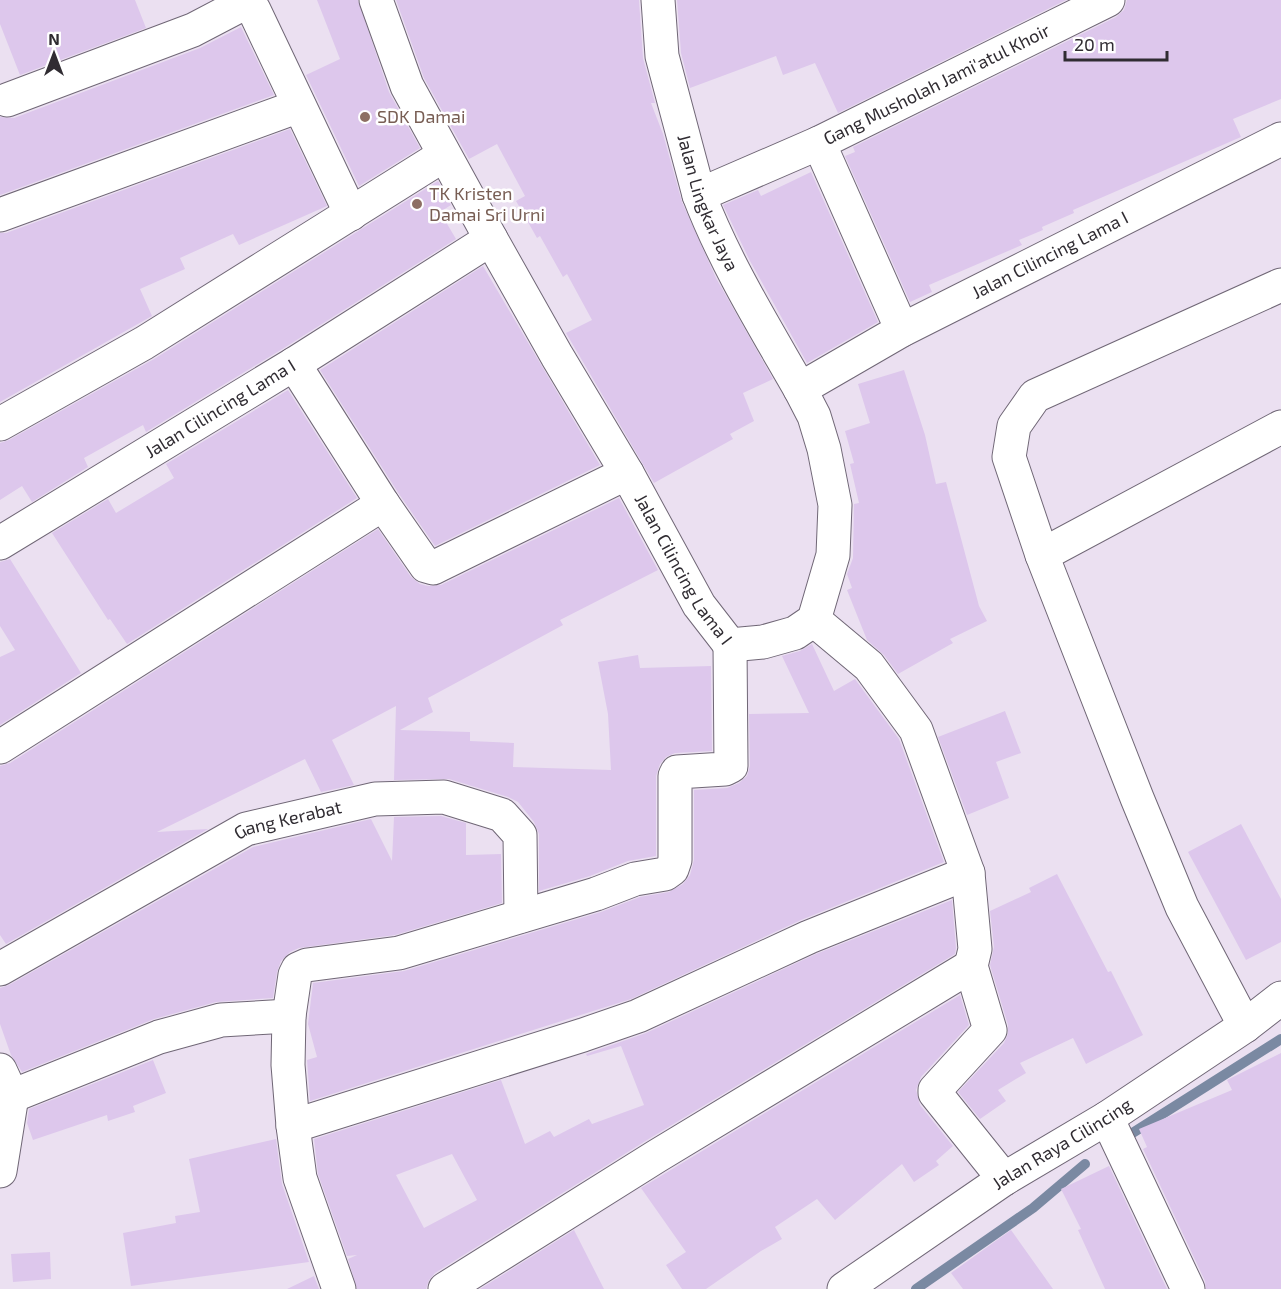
<svg xmlns="http://www.w3.org/2000/svg" width="1281" height="1289" viewBox="0 0 1281 1289" font-family="'Exo 2',sans-serif">
<style>
.lines{fill:none;stroke-linecap:round;stroke-linejoin:round}
.stream{stroke:#7a89a2;stroke-width:10}
.building{fill:#ddc7ec;fill-rule:evenodd}
.minor-casing{stroke:#706776;stroke-width:35}
.minor{stroke:#fff;stroke-width:33}
.education-dot{fill:#8d6e63;stroke:#fff;stroke-width:2}
.labels{text-anchor:middle;stroke-width:5;stroke-linejoin:round;paint-order:stroke}
.street-label{font-size:18px;fill:#302c32;stroke:#fff}
.education-label{font-size:18px;fill:#785e54;stroke:#fff;text-anchor:start}
</style>
<rect width="100%" height="100%" fill="#ebe0f1"/>
<g class="lines">
<path class="stream" d="M 1123,1139 L 1281,1039
M 916,1289 L 1033,1208 L 1085,1164"/>
</g>
<path class="building" d="M 0,0 L 135,0 L 146,28 L 20,75 L 0,24 Z
M 317,0 L 358,0 L 389,92 L 420,148 L 359,186 L 306,75 L 340,59 Z
M 396,0 L 639,0 L 643,58 L 655,103 L 651,103 L 663,134 L 682,202 L 716,278 L 773,379 L 743,393 L 754,421 L 730,434 L 733,439 L 654,483 L 566,333 L 592,320 L 567,274 L 563,277 L 540,236 L 537,238 L 516,201 L 525,196 L 497,144 L 469,159 L 424,78 Z
M 677,0 L 1066,0 L 838,113 L 815,63 L 783,75 L 776,56 L 690,88 L 681,53 Z
M 1127,0 L 1281,0 L 1281,99 L 1233,119 L 1241,137 L 1073,210 L 1074,213 L 1042,227 L 1043,230 L 1019,240 L 1022,245 L 929,285 L 932,292 L 910,302 L 845,156 L 855,152 L 853,147 L 1116,17 L 1124,10 Z
M 241,27 L 274,95 L 0,195 L 0,117 L 14,118 L 200,48 Z
M 290,129 L 327,206 L 239,245 L 233,234 L 180,258 L 185,269 L 140,289 L 152,316 L 0,402 L 0,233 L 6,233 Z
M 811,172 L 878,322 L 807,363 L 750,261 L 723,205 L 758,190 L 761,196 Z
M 438,181 L 451,205 L 440,212 L 456,239 L 284,348 L 146,432 L 143,425 L 84,458 L 88,467 L 32,502 L 22,486 L 0,500 L 0,443 L 9,440 L 154,359 Z
M 483,266 L 600,465 L 435,546 L 399,494 L 320,370 Z
M 904,370 L 925,435 L 936,484 L 946,482 L 979,606 L 987,621 L 950,639 L 953,643 L 898,674 L 884,655 L 867,640 L 847,590 L 852,588 L 847,574 L 853,558 L 854,504 L 859,503 L 850,464 L 854,463 L 845,431 L 870,423 L 858,384 Z
M 288,390 L 357,498 L 127,644 L 110,619 L 108,620 L 52,533 L 108,499 L 116,513 L 174,478 L 166,464 Z
M 619,498 L 658,570 L 560,620 L 563,625 L 428,698 L 433,712 L 400,730 L 470,732 L 470,741 L 514,743 L 513,767 L 611,770 L 608,714 L 598,662 L 638,655 L 640,668 L 711,666 L 712,751 L 675,753 L 666,757 L 660,764 L 656,776 L 656,856 L 628,861 L 590,876 L 539,891 L 539,834 L 534,822 L 518,802 L 508,797 L 449,779 L 394,780 L 396,706 L 332,740 L 354,785 L 321,792 L 305,759 L 157,832 L 208,829 L 6,944 L 0,935 L 0,766 L 10,763 L 378,529 L 411,577 L 420,584 L 428,586 L 441,585 Z
M 10,559 L 81,673 L 0,725 L 0,657 L 15,650 L 0,626 L 0,562 Z
M 812,644 L 834,691 L 855,679 L 899,739 L 944,862 L 801,920 L 631,999 L 310,1101 L 307,1060 L 317,1057 L 308,1024 L 313,983 L 404,971 L 601,912 L 640,897 L 669,892 L 683,884 L 690,875 L 694,860 L 694,790 L 727,788 L 739,783 L 747,776 L 750,766 L 749,714 L 809,713 L 782,656 L 800,651 Z
M 1005,711 L 1021,753 L 996,762 L 1009,798 L 967,815 L 938,737 Z
M 441,816 L 466,823 L 466,855 L 501,854 L 502,903 L 395,935 L 299,948 L 290,952 L 281,961 L 277,972 L 273,998 L 216,1002 L 154,1019 L 22,1072 L 11,1055 L 0,1024 L 0,988 L 9,985 L 253,847 L 371,819 L 392,861 L 394,817 Z
M 1241,824 L 1281,899 L 1281,942 L 1246,960 L 1188,852 Z
M 1057,874 L 1108,972 L 1111,971 L 1143,1035 L 1086,1064 L 1073,1038 L 1020,1063 L 1026,1073 L 998,1090 L 1006,1101 L 980,1119 L 958,1092 L 1004,1043 L 1008,1034 L 1008,1025 L 990,965 L 994,947 L 990,911 L 1031,892 L 1029,888 Z
M 952,900 L 956,948 L 955,954 L 647,1140 L 435,1273 L 429,1280 L 426,1289 L 357,1289 L 348,1259 L 357,1255 L 347,1256 L 318,1174 L 314,1139 L 501,1080 L 525,1144 L 550,1131 L 554,1137 L 589,1119 L 592,1124 L 644,1105 L 621,1046 L 587,1056 L 586,1054 L 646,1033 L 816,954 ZM 452,1154 L 477,1200 L 424,1228 L 396,1175 Z
M 960,995 L 969,1025 L 921,1077 L 916,1090 L 920,1105 L 953,1146 L 936,1161 L 939,1165 L 914,1182 L 902,1164 L 835,1220 L 817,1199 L 775,1227 L 782,1239 L 761,1251 L 706,1289 L 682,1289 L 666,1265 L 686,1252 L 641,1188 Z
M 1281,1053 L 1281,1289 L 1206,1289 L 1205,1281 L 1143,1149 L 1147,1147 L 1139,1129 L 1232,1090 L 1227,1080 Z
M 153,1060 L 166,1093 L 133,1106 L 135,1112 L 108,1121 L 107,1115 L 33,1140 L 27,1123 L 29,1109 Z
M 276,1139 L 282,1184 L 309,1262 L 131,1286 L 123,1233 L 176,1223 L 175,1216 L 200,1212 L 189,1159 Z
M 1109,1166 L 1167,1289 L 1105,1289 L 1078,1230 L 1081,1229 L 1061,1189 Z
M 574,1230 L 604,1289 L 480,1289 Z
M 1011,1230 L 1053,1289 L 963,1289 L 951,1273 Z
M 50,1252 L 51,1279 L 13,1282 L 11,1254 Z
M 314,1276 L 319,1289 L 287,1289 Z"/>
<g class="lines">
<g class="minor-casing">
<g id="minor">
<path d="M 376,0 L 407,86 L 491,239"/>
<path id="s1" d="M 658,0 L 662,56 L 699,195 C 725,263 764,326 800,389"/>
<path d="M 7,100 L 193,30 L 237,7 L 246,5 L 254,10 L 351,214"/>
<path d="M 699,195 L 819,143"/>
<path d="M 0,215 L 299,106"/>
<path id="s2" d="M 902,330 L 819,143 L 1108,0"/>
<path d="M 294,364 L 383,504 L 426,566 L 433,568 L 439,565 L 627,473"/>
<path d="M 0,424 L 144,343 L 444,155"/>
<path id="s3" d="M 0,543 L 294,364 L 491,239 L 557,356 L 627,473 L 699,605 L 730,645 L 763,642 L 795,633 L 814,620 L 833,555 L 835,505 L 824,449 L 814,416 L 800,389 L 902,330 L 1281,139"/>
<path d="M 1042,555 L 1281,427"/>
<path d="M 814,620 L 869,666 L 916,730 L 968,873 L 975,949 L 971,966 L 990,1030 L 935,1090 L 935,1093 L 1004,1179"/>
<path d="M 0,747 L 383,504"/>
<path id="s4" d="M 0,969 L 246,829 L 375,799 L 444,797 L 502,815 L 520,835 L 521,916"/>
<path d="M 1245,1026 L 1182,907 L 1137,798 L 1042,555 L 1009,457 L 1014,426 L 1035,396 L 1281,285"/>
<path d="M 0,1070 L 12,1096 L 0,1171"/>
<path d="M 12,1096 L 159,1037 L 221,1020 L 289,1016"/>
<path d="M 1107,1118 L 1188,1289"/>
<path d="M 293,1126 L 583,1035 L 638,1016 L 809,937 L 968,873"/>
<path d="M 339,1289 L 300,1178 L 293,1126 L 288,1065 L 289,1016 L 295,975 L 298,969 L 307,965 L 399,953 L 596,894 L 635,879 L 665,874 L 672,869 L 675,860 L 675,776 L 677,772 L 725,769 L 731,766 L 730,645"/>
<path d="M 445,1289 L 657,1156 L 971,966"/>
<path id="s5" d="M 844,1289 L 1004,1179 L 1107,1118 L 1245,1026 L 1281,998"/>
</g>
</g>
<use href="#minor" class="minor"/>
</g>
<g class="education-dot">
<circle cx="365" cy="117" r="6"/>
<circle cx="417" cy="204" r="6"/>
</g>
<g class="labels">
<g class="street-label">
<text dy="6" stroke="none"><textPath href="#s2" startOffset="336">Gang Musholah Jami'atul Khoir</textPath></text>
<text dy="6" stroke="none"><textPath href="#s1" startOffset="210">Jalan Lingkar Jaya</textPath></text>
<text dy="6" stroke="none"><textPath href="#s3" startOffset="1662">Jalan Cilincing Lama I</textPath></text>
<text dy="6" stroke="none"><textPath href="#s3" startOffset="258">Jalan Cilincing Lama I</textPath></text>
<text dy="6" stroke="none"><textPath href="#s3" startOffset="960">Jalan Cilincing Lama I</textPath></text>
<text dy="6" stroke="none"><textPath href="#s4" startOffset="326">Gang Kerabat</textPath></text>
<text dy="6" stroke="none"><textPath href="#s5" startOffset="262">Jalan Raya Cilincing</textPath></text>
</g>
<g class="education-label">
<text x="377" y="123">SDK Damai</text>
<text x="429" y="200">TK Kristen<tspan x="429" dy="21">Damai Sri Urni</tspan></text>
</g>
</g>
<g transform="translate(54 54)" stroke="#ffffff" stroke-width="4.5" paint-order="stroke">
<path d="M0-4.5L10 22L0 15L-10 22Z" fill="#302c32"/>
<text y="-9" font-size="16" font-weight="bold" text-anchor="middle" fill="#302c32">N</text>
</g>
<path d="M1065 51v9h102v-9" fill="none" stroke="#302c32" stroke-width="3"/>
<text x="1074" y="51" font-size="18" fill="#302c32" stroke="#ffffff" stroke-width="4.5" paint-order="stroke">20 m</text>
</svg>
